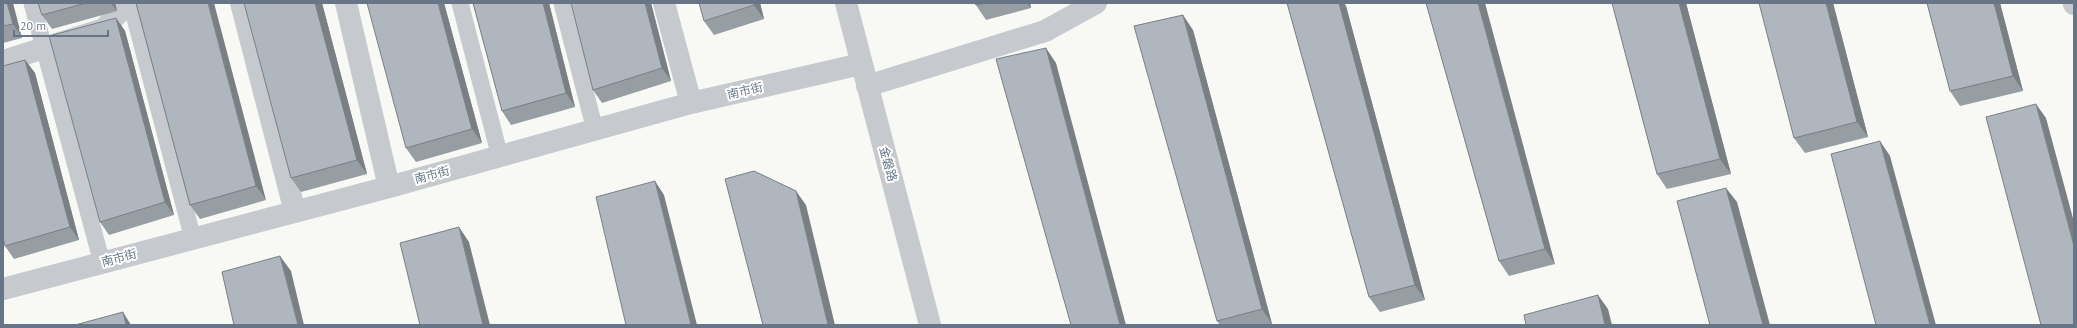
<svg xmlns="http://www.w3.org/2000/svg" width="2077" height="328" viewBox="0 0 2077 328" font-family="'PT Sans','Noto Sans SC',sans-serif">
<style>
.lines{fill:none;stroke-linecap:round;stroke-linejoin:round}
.service{stroke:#c6c9cd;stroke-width:17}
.minor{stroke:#c6c9cd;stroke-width:22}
.tertiary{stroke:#c6c9cd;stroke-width:22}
.wall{fill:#969da3}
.shaded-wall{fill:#7a7f84}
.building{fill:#afb6bd;stroke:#7a7f84}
.labels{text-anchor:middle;stroke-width:4;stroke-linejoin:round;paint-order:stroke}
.street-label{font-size:12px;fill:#667688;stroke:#fff}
</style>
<rect width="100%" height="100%" fill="#f8f8f5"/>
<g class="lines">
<path class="service" d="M 32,3 L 102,263
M 131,3 L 193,239
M 460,3 L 500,157
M 562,3 L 595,130"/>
<path class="minor" d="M 241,3 L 295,212
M 346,3 L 389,187
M 664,3 L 691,103
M 2074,3 L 2074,4
M 3,61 L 104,29 L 127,3
M 867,86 L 1045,31 L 1096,3
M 3,289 L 389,187 L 691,103 L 861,64"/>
<path class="tertiary" d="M 846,3 L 930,325"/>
</g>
<path class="wall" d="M 3,3 L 22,38 L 3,43 Z
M 38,3 L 115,3 L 117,11 L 52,29 L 42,15 Z
M 136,3 L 266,200 L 200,219 L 190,205 Z
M 322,3 L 367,174 L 301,192 L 291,178 Z
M 444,3 L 482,143 L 416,162 L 406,148 Z
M 473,3 L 549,3 L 575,107 L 511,125 L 502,111 Z
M 651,3 L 671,81 L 602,103 L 593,90 Z
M 760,3 L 764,19 L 714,35 L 704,21 Z
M 975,3 L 1030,3 L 1031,8 L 986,20 L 976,5 Z
M 1287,3 L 1344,3 L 1346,6 L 1425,300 L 1380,312 L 1369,297 Z
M 1426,3 L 1555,264 L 1509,276 L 1499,261 Z
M 1612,3 L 1686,3 L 1731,174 L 1667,189 L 1657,174 Z
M 1833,3 L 1868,137 L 1805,153 L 1794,138 Z
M 1927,3 L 2000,3 L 2023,91 L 1960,106 L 1950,91 Z
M 116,18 L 125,31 L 174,215 L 109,235 L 100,222 Z
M 1193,30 L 1272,324 L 1269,325 L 1220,325 L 1217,321 Z
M 25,60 L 35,73 L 79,240 L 14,259 L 5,246 Z"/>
<path class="shaded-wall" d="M 7,3 L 13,3 L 22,38 L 13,24 Z
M 111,3 L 115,3 L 117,11 Z
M 208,3 L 214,3 L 266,200 L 256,186 Z
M 315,3 L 322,3 L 367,174 L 357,160 Z
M 438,3 L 444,3 L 482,143 L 472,129 Z
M 543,3 L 549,3 L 575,107 L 566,93 Z
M 645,3 L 651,3 L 671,81 L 662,68 Z
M 754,3 L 760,3 L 764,19 L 754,5 Z
M 1027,3 L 1030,3 L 1031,8 Z
M 1339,3 L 1344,3 L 1346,6 L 1425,300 L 1415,285 Z
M 1478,3 L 1485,3 L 1555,264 L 1545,249 Z
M 1679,3 L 1686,3 L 1731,174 L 1720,159 Z
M 1826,3 L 1833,3 L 1868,137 L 1857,122 Z
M 1994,3 L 2000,3 L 2023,91 L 2013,76 Z
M 1183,15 L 1193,30 L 1272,324 L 1262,309 Z
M 116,18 L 125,31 L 174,215 L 165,202 Z
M 1046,48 L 1056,63 L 1126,325 L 1120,325 Z
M 25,60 L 35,73 L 79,240 L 70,227 Z
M 2036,104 L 2046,118 L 2074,222 L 2074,246 Z
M 1880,141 L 1890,156 L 1936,325 L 1930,325 Z
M 655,181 L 664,195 L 697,325 L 691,325 Z
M 1726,188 L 1737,202 L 1770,325 L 1763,325 Z
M 796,191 L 806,205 L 835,325 L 828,325 Z
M 459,227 L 469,242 L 490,325 L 483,325 Z
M 280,256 L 291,271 L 304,325 L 298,325 Z
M 1598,295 L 1608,309 L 1612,325 L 1605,325 Z
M 123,312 L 131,325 L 126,325 Z"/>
<path class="building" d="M 3,3 L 7,3 L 13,24 L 3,26 Z
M 38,3 L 86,3 L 42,15 Z
M 136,3 L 208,3 L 256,186 L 190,205 Z
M 244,3 L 315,3 L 357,160 L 291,178 Z
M 367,3 L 438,3 L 472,129 L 406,148 Z
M 473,3 L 543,3 L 566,93 L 502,111 Z
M 571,3 L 645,3 L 662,68 L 593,90 Z
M 699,3 L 754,3 L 754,5 L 704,21 Z
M 975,3 L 985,3 L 976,5 Z
M 1287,3 L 1339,3 L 1415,285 L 1369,297 Z
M 1426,3 L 1478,3 L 1545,249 L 1499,261 Z
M 1612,3 L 1679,3 L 1720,159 L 1657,174 Z
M 1759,3 L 1826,3 L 1857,122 L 1794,138 Z
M 1927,3 L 1994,3 L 2013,76 L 1950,91 Z
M 1183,15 L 1262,309 L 1217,321 L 1134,26 Z
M 116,18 L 165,202 L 100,222 L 49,36 Z
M 1046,48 L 1120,325 L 1071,325 L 996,59 Z
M 25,60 L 70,227 L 5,246 L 3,238 L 3,66 Z
M 2036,104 L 2074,246 L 2074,325 L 2041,325 L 1986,117 Z
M 1880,141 L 1930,325 L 1876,325 L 1831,154 Z
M 754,171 L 796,191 L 828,325 L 763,325 L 725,179 Z
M 655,181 L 691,325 L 626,325 L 596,197 Z
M 1726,188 L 1763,325 L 1710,325 L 1677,201 Z
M 459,227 L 483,325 L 420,325 L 400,243 Z
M 280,256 L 298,325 L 234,325 L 222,272 Z
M 1598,295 L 1605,325 L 1526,325 L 1524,315 Z
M 123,312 L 126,325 L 75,325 Z"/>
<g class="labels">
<g class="street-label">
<text transform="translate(745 91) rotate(-13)" y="4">南市街</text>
<text transform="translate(888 164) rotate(75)" y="4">金磐路</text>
<text transform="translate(432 175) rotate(-15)" y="4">南市街</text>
<text transform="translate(119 258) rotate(-15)" y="4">南市街</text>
</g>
</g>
<rect width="2077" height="328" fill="none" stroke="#667688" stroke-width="8"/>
<path d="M14 30v6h94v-6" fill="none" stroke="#667688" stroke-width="2"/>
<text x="20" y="30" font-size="12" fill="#667688" stroke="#ffffff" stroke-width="3" paint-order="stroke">20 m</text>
</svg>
